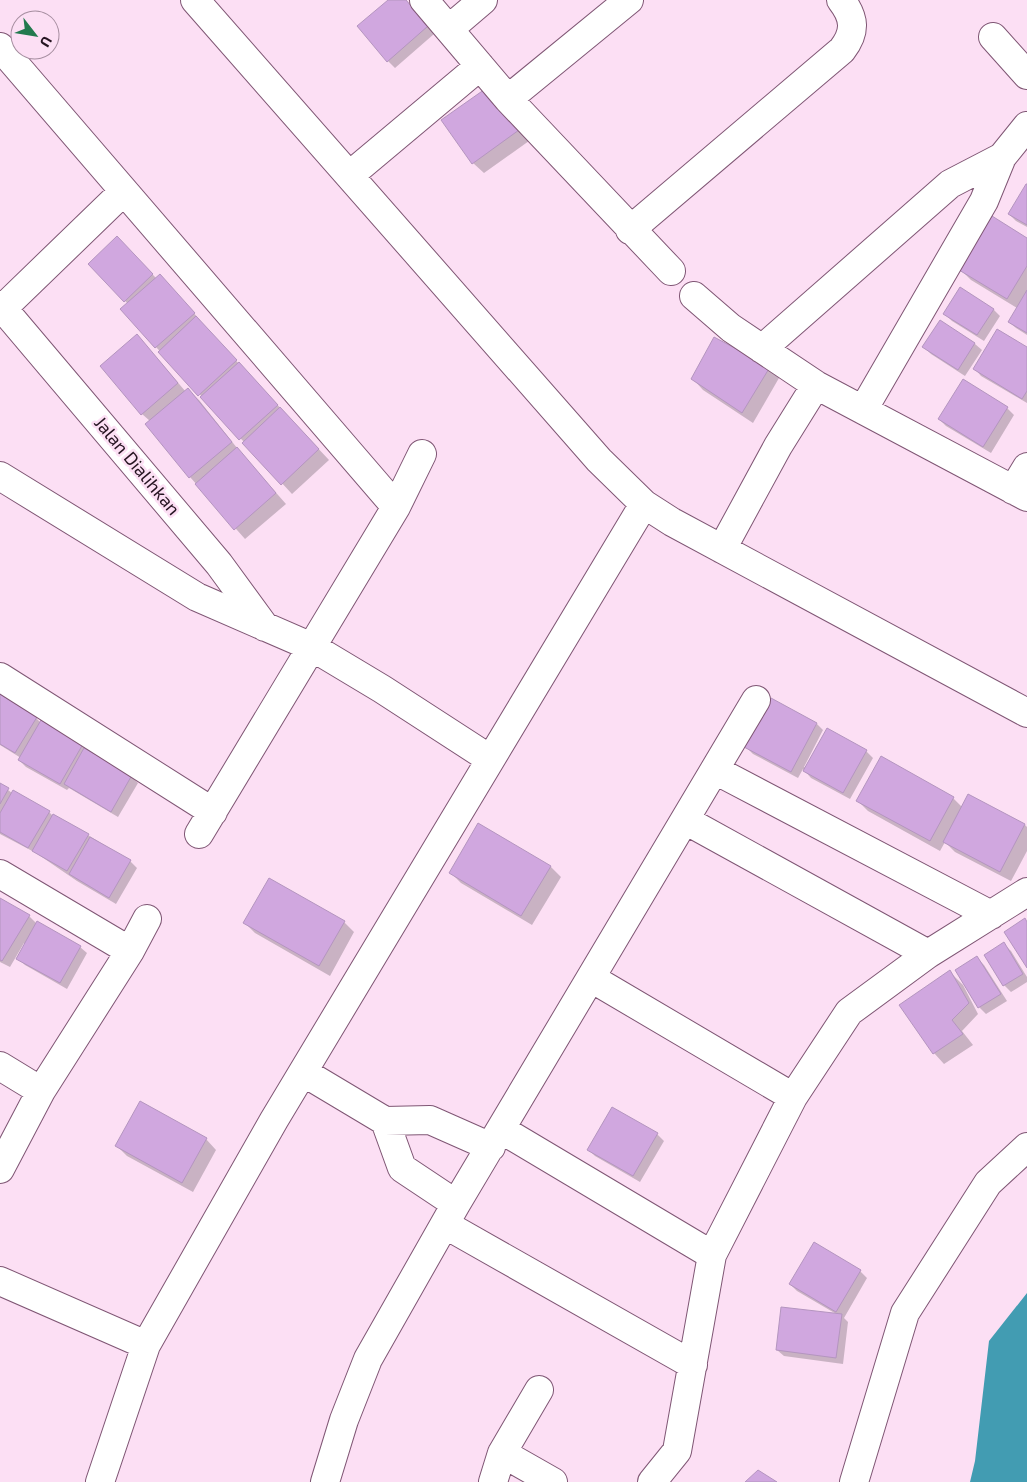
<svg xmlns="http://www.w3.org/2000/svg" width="1027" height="1482" viewBox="0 0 1027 1482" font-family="'Exo 2',sans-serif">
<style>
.water{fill:#429cb2}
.shadow{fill:#0003}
.building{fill:#d0a7df;stroke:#b495bf}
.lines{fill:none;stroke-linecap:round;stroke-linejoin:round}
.minor-casing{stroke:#7f5674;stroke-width:30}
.minor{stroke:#fff;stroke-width:28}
.labels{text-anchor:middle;stroke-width:5;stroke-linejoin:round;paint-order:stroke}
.street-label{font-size:18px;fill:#251421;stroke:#fcdff4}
</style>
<rect width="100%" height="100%" fill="#fcdff4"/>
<path class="water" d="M 1027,1293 L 1027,1482 L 970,1482 L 975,1461 L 989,1341 Z"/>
<path class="shadow" d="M 390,0 L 406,0 L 434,34 L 395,68 L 388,61 Z
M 498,99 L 529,141 L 484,173 L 473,163 Z
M 1027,186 L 1027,227 L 1016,221 L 1009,214 Z
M 117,238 L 156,278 L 166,282 L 200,320 L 199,321 L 329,460 L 292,494 L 156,347 L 128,304 L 90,264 Z
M 1027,239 L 1027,335 L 1016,328 L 1009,322 L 1017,308 L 971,280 L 961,270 Z
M 994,310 L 1000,316 L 984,341 L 952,321 L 945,314 Z
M 137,335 L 186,392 L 188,390 L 199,400 L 241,453 L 286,504 L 245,539 L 190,477 L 150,421 L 142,414 Z
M 975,344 L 982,350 L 965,376 L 931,354 L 924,347 Z
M 1027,348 L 1027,403 L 981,376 L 975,369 Z
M 769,368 L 779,378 L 753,423 L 703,390 L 693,379 Z
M 1007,408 L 1014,415 L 991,453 L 946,426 L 939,419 Z
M 0,695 L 36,718 L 41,723 L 82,745 L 89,752 L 131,776 L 138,783 L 118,817 L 69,788 L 67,790 L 26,767 L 19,760 L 21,758 L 0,745 Z
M 817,724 L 823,730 L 804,767 L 806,768 L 866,751 L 873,758 L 850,799 L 811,778 L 803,769 L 798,778 L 753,754 L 746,747 Z
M 882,758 L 953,798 L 963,808 L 1025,825 L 1027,827 L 1027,851 L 1011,881 L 955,852 L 945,842 L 940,851 L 868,811 L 858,801 Z
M 0,784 L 12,793 L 49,812 L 53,816 L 88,835 L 130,861 L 137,868 L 116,904 L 77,881 L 36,853 L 0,834 Z
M 550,866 L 561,877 L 532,925 L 461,883 L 450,872 Z
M 0,899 L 29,916 L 37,924 L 80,947 L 87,953 L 67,989 L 25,965 L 18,958 L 26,944 L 24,943 L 10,967 L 0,962 Z
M 344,922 L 354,932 L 330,976 L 255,933 L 245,923 Z
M 1004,944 L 1011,951 L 1027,977 L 1027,982 L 1011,992 L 1004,985 Z
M 977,958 L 984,965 L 1007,1001 L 986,1014 L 979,1007 Z
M 950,972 L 963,985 L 978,1014 L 962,1031 L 973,1045 L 944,1064 L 934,1053 Z
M 612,1108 L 657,1134 L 664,1141 L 640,1182 L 595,1156 L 588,1149 Z
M 206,1139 L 216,1150 L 193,1192 L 127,1156 L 117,1146 Z
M 814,1244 L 860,1271 L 867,1278 L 844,1318 L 848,1322 L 843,1364 L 784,1356 L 777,1350 L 838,1315 L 797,1291 L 790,1284 Z"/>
<path class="building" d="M 388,0 L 406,0 L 428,26 L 387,62 L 357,26 Z
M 488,87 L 519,130 L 472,164 L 441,120 Z
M 1026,184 L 1027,184 L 1027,225 L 1008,214 Z
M 992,216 L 1027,238 L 1027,266 L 1007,299 L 959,270 Z
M 117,236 L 153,274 L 124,302 L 88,264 Z
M 160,274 L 195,313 L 155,348 L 120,309 Z
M 960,287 L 994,309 L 977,335 L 943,314 Z
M 1027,290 L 1027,333 L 1008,322 Z
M 196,316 L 237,360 L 198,396 L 158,352 Z
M 940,320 L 975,343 L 958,370 L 922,347 Z
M 997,329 L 1027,347 L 1027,391 L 1022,399 L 973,369 Z
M 137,334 L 178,383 L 141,415 L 100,366 Z
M 714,337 L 770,367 L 742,413 L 691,379 Z
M 239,362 L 278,405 L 239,440 L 200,397 Z
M 963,379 L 1008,407 L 983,447 L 938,419 Z
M 188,388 L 232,442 L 189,478 L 145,424 Z
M 280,407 L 319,449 L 281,485 L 242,443 Z
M 237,447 L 276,493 L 234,530 L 195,484 Z
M 0,694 L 37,717 L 15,753 L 0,744 Z
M 771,698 L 817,723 L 791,772 L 744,747 Z
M 41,720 L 83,744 L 60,784 L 18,760 Z
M 827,728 L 867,750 L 843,793 L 803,771 Z
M 84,748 L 132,775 L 111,812 L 64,784 Z
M 881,756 L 954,797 L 930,841 L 856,801 Z
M 0,783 L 9,788 L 0,804 Z
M 13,790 L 50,811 L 28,848 L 0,832 L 0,813 Z
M 968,794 L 1025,824 L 1000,872 L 943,842 Z
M 53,814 L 89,834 L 67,871 L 32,851 Z
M 478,823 L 551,866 L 521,916 L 449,873 Z
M 90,837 L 131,860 L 109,898 L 69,874 Z
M 269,878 L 345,921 L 319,966 L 243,923 Z
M 0,898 L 30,915 L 2,961 L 0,960 Z
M 1025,918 L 1027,922 L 1027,968 L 1004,932 Z
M 37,921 L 81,946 L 60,983 L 16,959 Z
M 1004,942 L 1023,974 L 1003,986 L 984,955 Z
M 977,956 L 1001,994 L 978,1008 L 955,970 Z
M 950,970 L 969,1003 L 952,1020 L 963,1034 L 933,1054 L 899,1005 Z
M 140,1101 L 207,1138 L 182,1183 L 115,1146 Z
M 612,1107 L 658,1133 L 633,1176 L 587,1150 Z
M 814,1242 L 861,1270 L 836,1312 L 789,1284 Z
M 781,1307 L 842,1314 L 836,1358 L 776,1350 Z
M 758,1470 L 777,1482 L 745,1482 Z"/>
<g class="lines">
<g class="minor-casing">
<path id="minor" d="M 195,0 L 599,460 L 644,504 L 672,522 L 1027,713
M 424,0 L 508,99 L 671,271
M 449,29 L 483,0
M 993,37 L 1027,75
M 0,47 L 396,507
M 508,99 L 629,0
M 350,175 L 480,66
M 630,230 L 842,50 C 856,32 855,18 841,0
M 694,296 L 731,328 L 816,385 L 1027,497
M 0,305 L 219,564 L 265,627
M 0,311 L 124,191
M 762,349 L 950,184 L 1002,157
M 863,410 L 984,201 L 1002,157 L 1027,126
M 0,476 L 197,597 L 312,647 L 382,689 L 490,759
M 1013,490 L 1027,467
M 722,549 L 778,446 L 816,385
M 0,677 L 213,812
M 715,770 L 991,915
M 685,820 L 928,954
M 199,834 L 396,507 L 422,454
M 0,874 L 130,951
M 591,978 L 793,1097
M 0,1066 L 41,1091
M 303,1072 L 385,1121 L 430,1120 L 491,1147
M 385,1121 L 402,1168 L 456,1204
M 502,1130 L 712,1255
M 0,1169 L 41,1091 L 130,951 L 147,919
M 446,1225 L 693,1365
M 0,1281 L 146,1345
M 502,1453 L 553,1482
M 100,1482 L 146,1345 L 274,1120 L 644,504
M 325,1482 L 344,1420 L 368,1359 L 456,1204 L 756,700
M 493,1482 L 502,1453 L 539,1390
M 652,1482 L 677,1451 L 712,1255 L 793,1097 L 849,1012 L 928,954 L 1027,892
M 854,1482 L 905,1313 L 988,1183 L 1027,1147"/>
</g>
<use href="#minor" class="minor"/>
</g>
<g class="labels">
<g class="street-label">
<text transform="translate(137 466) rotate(50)" y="6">Jalan Dialihkan</text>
</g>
</g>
<g transform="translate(35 35) rotate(121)"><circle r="24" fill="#fcdff4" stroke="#a68ea0"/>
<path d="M0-4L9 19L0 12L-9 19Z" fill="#227a4e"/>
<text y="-8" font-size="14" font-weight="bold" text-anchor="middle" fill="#251421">U</text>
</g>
</svg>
